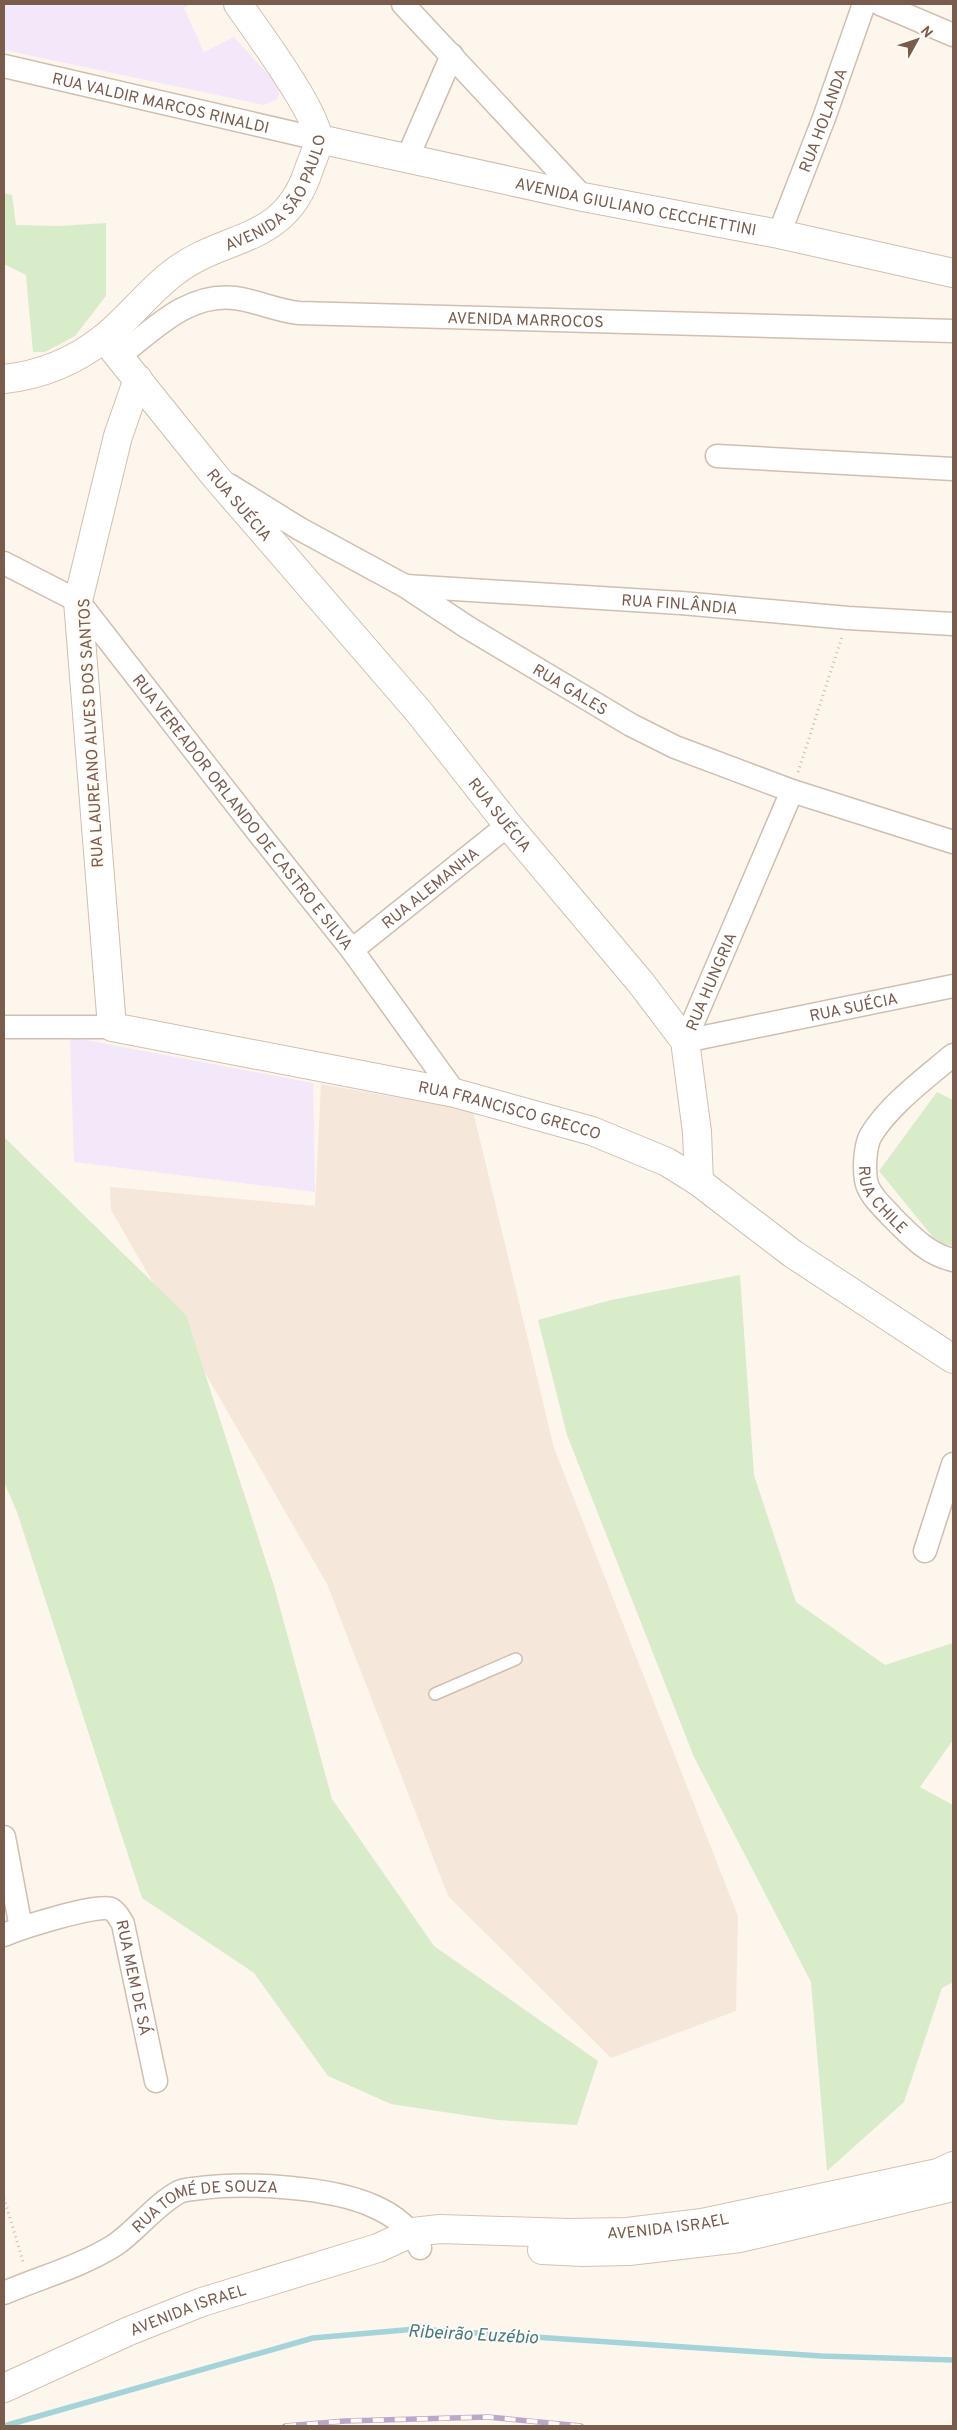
<svg xmlns="http://www.w3.org/2000/svg" width="957" height="2430" viewBox="0 0 957 2430" font-family="Overpass,sans-serif">
<style>
.residential{fill:#f5e8da}
.education{fill:#f3e8fa}
.green{fill:#d8ecc9}
.lines{fill:none;stroke-linecap:round;stroke-linejoin:round}
.stream{stroke:#a5d3da;stroke-width:5.5}
.service-casing{stroke:#d1beb0;stroke-width:14}
.minor-casing{stroke:#d1beb0;stroke-width:25}
.tertiary-casing{stroke:#d1beb0;stroke-width:30}
.secondary-casing{stroke:#d6c0b0;stroke-width:30}
.path{stroke:#d9b8a5;stroke-width:3;stroke-dasharray:1 4;stroke-linecap:butt}
.service{stroke:#fff;stroke-width:11}
.minor{stroke:#fff;stroke-width:22}
.tertiary{stroke:#fff;stroke-width:28}
.secondary{stroke:#fff;stroke-width:28}
.rail-casing{stroke:#b9a8c9;stroke-width:5.5}
.rail{stroke:#fffaf3;stroke-width:4;stroke-dasharray:11;stroke-linecap:butt}
.labels{text-anchor:middle;stroke-width:4;stroke-linejoin:round;paint-order:stroke}
.street-label{font-size:16px;fill:#7a5c4d;stroke:#fffaf3}
.water-label{font-size:18px;font-style:italic;fill:#437c86;stroke:#fffaf3}
</style>
<rect width="100%" height="100%" fill="#fdf6ec"/>
<path class="residential" d="M 321,1084 L 473,1111 L 554,1448 L 738,1916 L 736,2011 L 611,2058 L 448,1896 L 327,1584 L 111,1210 L 110,1187 L 315,1206 Z"/>
<path class="education" d="M 4,4 L 191,4 L 184,8 L 204,52 L 234,37 L 280,87 L 278,99 L 264,105 L 4,50 Z
M 70,1037 L 313,1083 L 315,1192 L 74,1162 Z"/>
<path class="green" d="M 4,193 L 12,195 L 16,225 L 58,226 L 106,223 L 106,296 L 75,336 L 45,352 L 33,352 L 26,275 L 4,264 Z
M 937,1092 L 953,1100 L 953,1246 L 937,1242 L 879,1171 Z
M 4,1137 L 186,1315 L 274,1586 L 332,1799 L 434,1946 L 598,2061 L 577,2125 L 497,2120 L 391,2104 L 328,2076 L 254,1973 L 142,1898 L 17,1512 L 4,1482 Z
M 740,1275 L 754,1475 L 796,1602 L 885,1665 L 953,1643 L 953,1740 L 920,1787 L 953,1805 L 953,1982 L 942,1988 L 904,2102 L 827,2171 L 811,1982 L 694,1757 L 567,1435 L 538,1320 L 611,1300 Z"/>
<g class="lines">
<path class="stream" d="M 4,2426 L 313,2338 L 416,2329 L 821,2356 L 953,2360"/>
<g class="service-casing">
<path id="service" d="M 435,1694 L 516,1659"/>
</g>
<g class="minor-casing">
<g id="minor">
<path d="M 403,4 L 583,197"/>
<path d="M 880,4 L 953,35"/>
<path id="s1" d="M 4,66 L 319,139"/>
<path d="M 407,159 L 452,55"/>
<path id="s2" d="M 779,234 L 824,118 L 864,4"/>
<path id="s3" d="M 119,356 C 153,330 188,292 235,298 C 257,301 277,311 299,313 L 953,331"/>
<path d="M 717,456 L 953,469"/>
<path id="s4" d="M 229,485 L 300,529 L 405,586 L 467,627 L 631,725 L 675,747 L 792,791 L 953,842"/>
<path id="s5" d="M 4,563 L 78,601 L 257,831 L 352,950 L 455,1093"/>
<path id="s6" d="M 406,586 L 681,603 L 848,618 L 953,624"/>
<path id="s7" d="M 352,950 L 508,825"/>
<path d="M 4,1027 L 112,1027"/>
<path id="s8" d="M 685,1041 L 953,986"/>
<path id="s9" d="M 685,1041 L 792,791"/>
<path id="s10" d="M 953,1055 C 927,1077 889,1105 871,1135 C 865,1145 864,1168 866,1180 C 868,1194 882,1206 892,1217 C 910,1235 927,1254 953,1260"/>
<path d="M 925,1551 L 953,1464"/>
<path d="M 4,1837 L 21,1928"/>
<path id="s11" d="M 4,1935 C 20,1928 98,1903 111,1909 C 117,1912 120,1919 123,1924 L 156,2081"/>
<path id="s12" d="M 4,2293 C 41,2277 80,2267 115,2245 C 137,2230 155,2205 179,2192 C 185,2189 195,2189 201,2188 C 247,2182 331,2187 373,2206 C 394,2215 410,2227 420,2248"/>
</g>
</g>
<g class="tertiary-casing">
<g id="tertiary">
<path id="s13" d="M 319,139 L 583,197 L 779,234 L 953,273"/>
<path id="s14" d="M 104,338 L 215,476 L 419,712 L 508,825 L 641,983 L 685,1041 L 697,1132 L 699,1182"/>
<path id="s15" d="M 138,379 L 118,436 L 78,601 L 112,1027 L 455,1093 L 592,1131 L 667,1162 L 699,1182 L 793,1254 L 953,1359"/>
</g>
</g>
<g class="secondary-casing">
<g id="secondary">
<path id="s16" d="M 4,379 C 41,375 75,361 104,338 C 129,318 148,292 173,273 C 223,233 285,246 309,169 C 312,160 318,149 318,140 C 320,116 254,27 238,4"/>
<path d="M 542,2250 L 583,2252 L 629,2251 L 740,2238 L 953,2187"/>
<path id="s17" d="M 4,2388 L 129,2331 L 202,2302 L 378,2248 L 413,2232 L 440,2229 L 568,2233 L 627,2232 L 702,2223 L 938,2173 L 953,2166"/>
</g>
</g>
<path class="path" d="M 798,772 L 842,637
M 4,2198 L 24,2265"/>
<use href="#service" class="service"/>
<use href="#minor" class="minor"/>
<use href="#tertiary" class="tertiary"/>
<use href="#secondary" class="secondary"/>
<g class="rail-casing">
<path id="rail" d="M 285,2426 L 345,2421 L 488,2417 L 581,2426"/>
</g>
<use href="#rail" class="rail"/>
</g>
<g class="labels">
<g class="street-label">
<text dy="6" stroke="none"><textPath href="#s1" startOffset="161">RUA VALDIR MARCOS RINALDI</textPath></text>
<text dy="6" stroke="none"><textPath href="#s2" startOffset="122">RUA HOLANDA</textPath></text>
<text dy="6" stroke="none"><textPath href="#s16" startOffset="341">AVENIDA SÃO PAULO</textPath></text>
<text dy="6" stroke="none"><textPath href="#s13" startOffset="324">AVENIDA GIULIANO CECCHETTINI</textPath></text>
<text dy="6" stroke="none"><textPath href="#s3" startOffset="426">AVENIDA MARROCOS</textPath></text>
<text dy="6" stroke="none"><textPath href="#s14" startOffset="215">RUA SUÉCIA</textPath></text>
<text dy="6" stroke="none"><textPath href="#s6" startOffset="274">RUA FINLÂNDIA</textPath></text>
<text dy="6" stroke="none"><textPath href="#s4" startOffset="398">RUA GALES</textPath></text>
<text transform="translate(90 733) rotate(-93)" y="6">RUA LAUREANO ALVES DOS SANTOS</text>
<text dy="6" stroke="none"><textPath href="#s5" startOffset="351">RUA VEREADOR ORLANDO DE CASTRO E SILVA</textPath></text>
<text dy="6" stroke="none"><textPath href="#s14" startOffset="620">RUA SUÉCIA</textPath></text>
<text dy="6" stroke="none"><textPath href="#s7" startOffset="100">RUA ALEMANHA</textPath></text>
<text dy="6" stroke="none"><textPath href="#s9" startOffset="65">RUA HUNGRIA</textPath></text>
<text dy="6" stroke="none"><textPath href="#s8" startOffset="172">RUA SUÉCIA</textPath></text>
<text dy="6" stroke="none"><textPath href="#s15" startOffset="1064">RUA FRANCISCO GRECCO</textPath></text>
<text dy="6" stroke="none"><textPath href="#s10" startOffset="186">RUA CHILE</textPath></text>
<text dy="6" stroke="none"><textPath href="#s11" startOffset="185">RUA MEM DE SÁ</textPath></text>
<text dy="6" stroke="none"><textPath href="#s12" startOffset="225">RUA TOMÉ DE SOUZA</textPath></text>
<text dy="6" stroke="none"><textPath href="#s17" startOffset="694">AVENIDA ISRAEL</textPath></text>
<text dy="6" stroke="none"><textPath href="#s17" startOffset="200">AVENIDA ISRAEL</textPath></text>
</g>
<g class="water-label">
<text transform="translate(473 2334) rotate(3)" y="6">Ribeirão Euzébio</text>
</g>
</g>
<rect width="957" height="2430" fill="none" stroke="#7a5c4d" stroke-width="10"/>
<g transform="translate(917 40) rotate(50)" stroke="#fffaf3" stroke-width="4" paint-order="stroke">
<path d="M0-4L9 19L0 12L-9 19Z" fill="#7a5c4d"/>
<text y="-8" font-size="14" font-weight="bold" text-anchor="middle" fill="#7a5c4d">N</text>
</g>
</svg>
